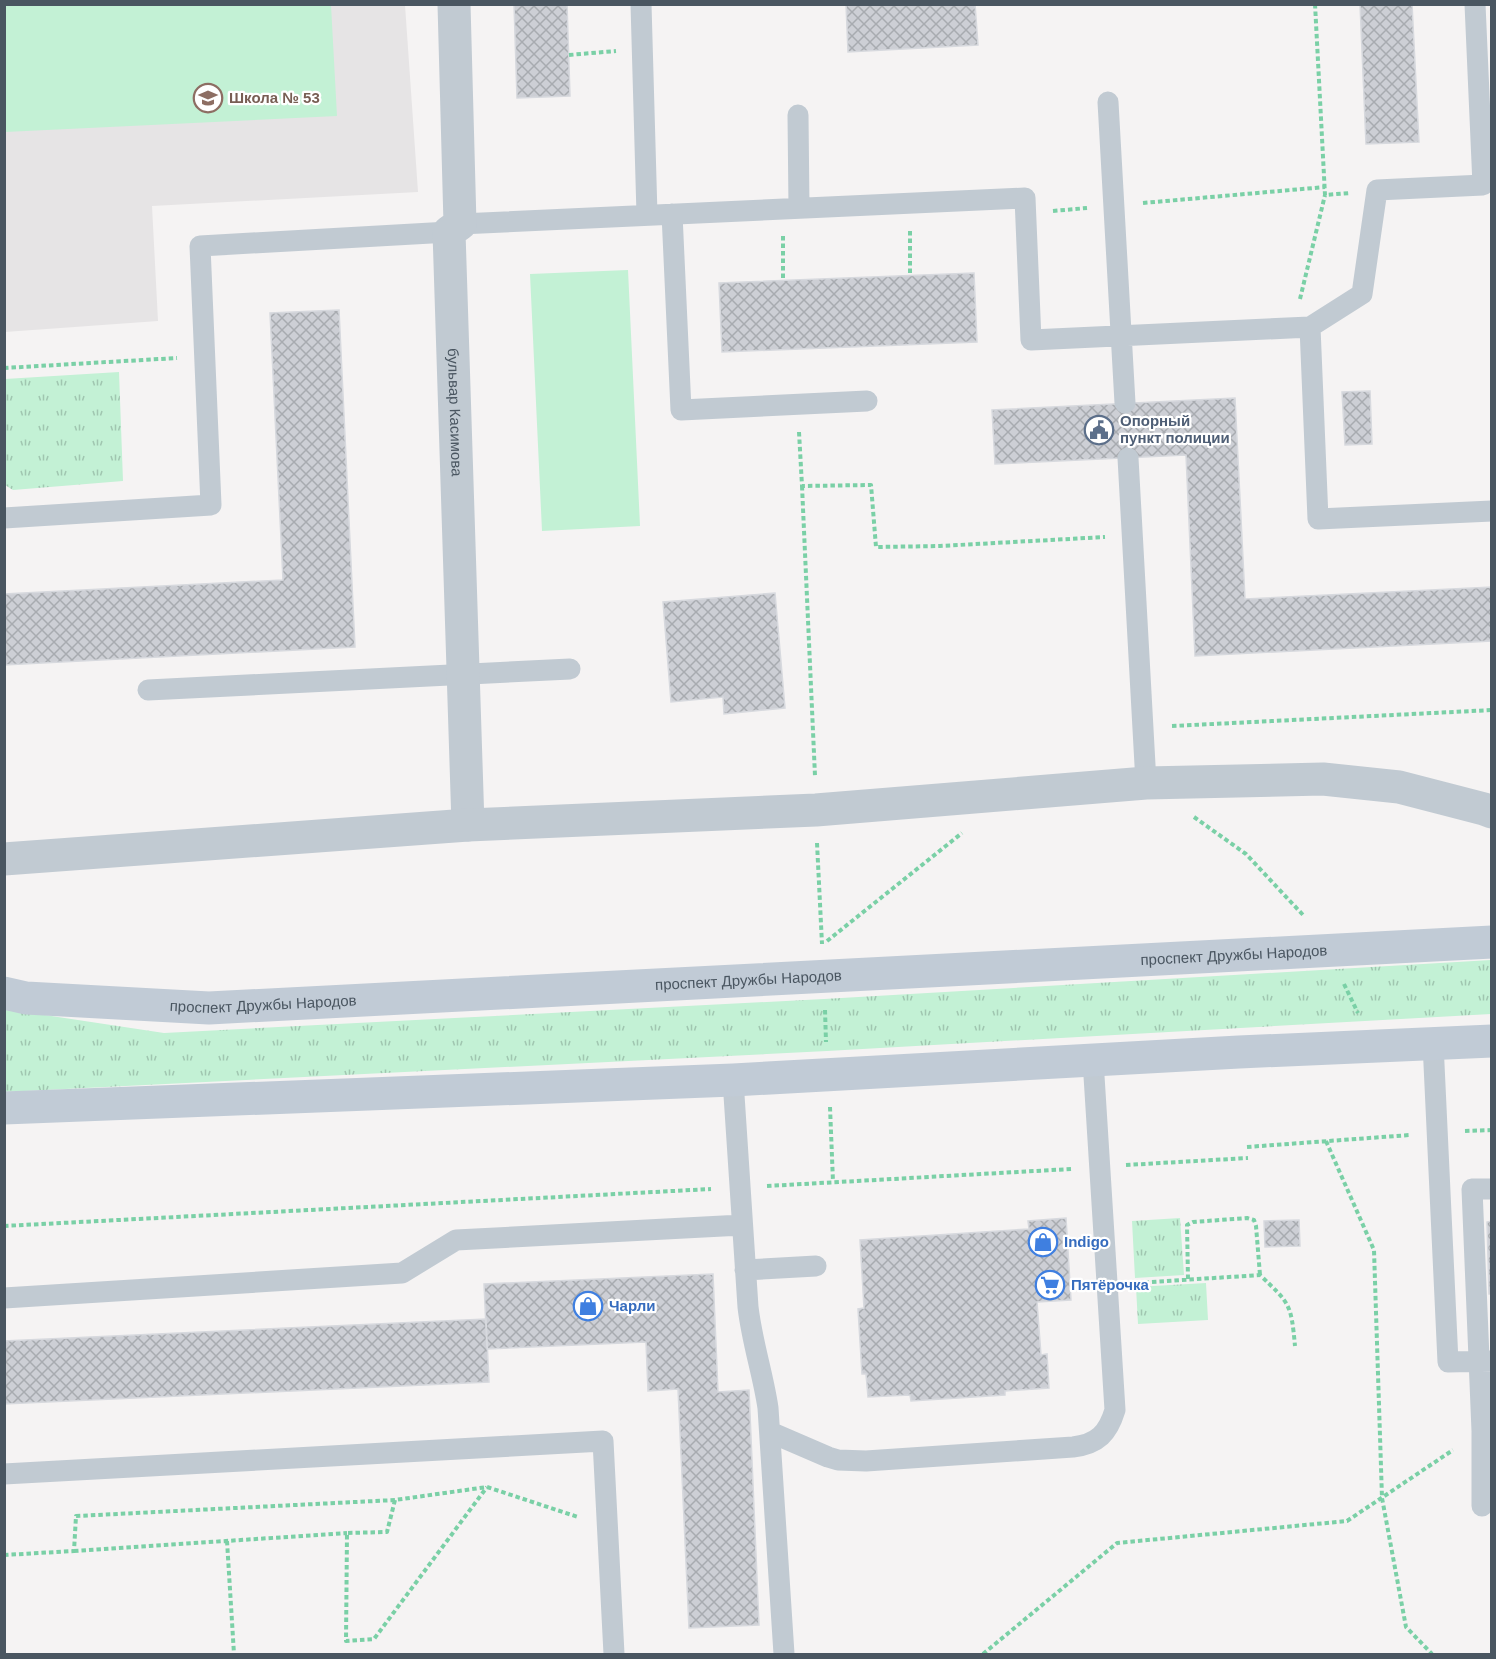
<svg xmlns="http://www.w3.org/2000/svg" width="1496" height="1659" viewBox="0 0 1496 1659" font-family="Arial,sans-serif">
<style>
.education{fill:#e6e4e5}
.grass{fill:url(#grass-tufts)}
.pitch{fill:#c3f1d5}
.building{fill:url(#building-cross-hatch);stroke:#d7d9de;stroke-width:1.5}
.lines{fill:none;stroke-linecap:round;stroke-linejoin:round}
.path{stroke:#7ad0a6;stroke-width:4;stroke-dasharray:4.5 3;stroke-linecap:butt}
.lane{stroke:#c1cad2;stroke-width:21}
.street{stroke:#c1cad2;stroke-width:33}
.secondary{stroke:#c1cbd6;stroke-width:33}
.labels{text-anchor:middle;stroke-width:4.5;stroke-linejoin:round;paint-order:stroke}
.education-label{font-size:15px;font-weight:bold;fill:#785e54;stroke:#fff;text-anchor:start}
.street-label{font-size:15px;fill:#4a5661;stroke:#fff}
.service-label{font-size:15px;font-weight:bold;fill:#4e5e75;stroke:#fff;text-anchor:start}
.shop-label{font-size:15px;font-weight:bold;fill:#366cbe;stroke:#fff;text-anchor:start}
</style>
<defs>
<pattern id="grass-tufts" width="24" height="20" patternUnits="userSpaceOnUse" patternTransform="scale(1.5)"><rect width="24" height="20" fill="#c3f1d5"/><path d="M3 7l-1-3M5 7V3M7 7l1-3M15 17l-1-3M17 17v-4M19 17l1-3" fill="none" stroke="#a0c6b0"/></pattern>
<pattern id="building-cross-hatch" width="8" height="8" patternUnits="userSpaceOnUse" patternTransform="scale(1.5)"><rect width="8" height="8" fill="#cdcfd5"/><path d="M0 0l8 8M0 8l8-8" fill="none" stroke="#a8abb0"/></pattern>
</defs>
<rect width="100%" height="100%" fill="#f5f3f3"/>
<path class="education" d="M 5,5 L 405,5 L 418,192 L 152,206 L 158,321 L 5,332 Z"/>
<path class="grass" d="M 119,372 L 123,481 L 13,490 L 5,485 L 5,379 Z
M 1491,960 L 1491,1014 L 827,1051 L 5,1092 L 5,1009 L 164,1033 L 824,999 Z
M 1180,1218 L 1184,1275 L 1135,1278 L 1132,1221 Z
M 1206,1283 L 1208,1320 L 1138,1324 L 1136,1287 Z"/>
<path class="pitch" d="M 4,5 L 331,5 L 337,116 L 5,132 Z
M 628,270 L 640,526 L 542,531 L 530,274 Z"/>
<path class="building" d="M 514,4 L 567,4 L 570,96 L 517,98 Z
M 846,4 L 975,4 L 978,45 L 848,52 Z
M 1360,4 L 1412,4 L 1419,142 L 1366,144 Z
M 974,273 L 977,342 L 722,352 L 719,283 Z
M 339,310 L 355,647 L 4,665 L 4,594 L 283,580 L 270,313 Z
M 1370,391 L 1372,444 L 1345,445 L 1342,392 Z
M 1235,398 L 1245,599 L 1492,587 L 1492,641 L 1195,656 L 1186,455 L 995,464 L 992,410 Z
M 775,593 L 785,708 L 724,714 L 723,697 L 671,702 L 663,602 Z
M 1066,1218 L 1071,1300 L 1037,1302 L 1041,1355 L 1047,1354 L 1049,1388 L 1005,1391 L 1005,1395 L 911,1401 L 910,1395 L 868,1397 L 866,1374 L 862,1374 L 858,1309 L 864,1308 L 860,1240 L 1029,1229 L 1028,1221 Z
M 1299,1220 L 1300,1246 L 1265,1247 L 1264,1221 Z
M 1492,1221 L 1492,1294 L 1489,1294 L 1487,1222 Z
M 713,1274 L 718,1392 L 749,1390 L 759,1625 L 689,1628 L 678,1389 L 648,1391 L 646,1342 L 487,1349 L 484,1284 Z
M 486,1319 L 489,1382 L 4,1404 L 4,1341 Z"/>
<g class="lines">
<path class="path" d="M 1315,4 L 1325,195 L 1350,193
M 569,55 L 616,51
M 1143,203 L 1325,187
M 1053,211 L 1087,208
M 910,231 L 910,275
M 783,236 L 783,280
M 1300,299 L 1325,195
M 4,368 L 177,358
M 799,432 L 802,486 L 871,485 L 876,547 L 940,546 L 1105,537
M 802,486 L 815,776
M 1172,726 L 1492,710
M 1194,817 L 1246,854 L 1304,916
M 817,843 L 822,944
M 827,941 L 962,833
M 1344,984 L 1358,1013
M 825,1010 L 826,1042
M 830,1107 L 833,1182
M 1465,1131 L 1492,1130
M 1326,1141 L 1374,1250 L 1382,1498 L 1406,1627 L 1432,1654
M 1247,1147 L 1410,1135
M 1126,1165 L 1248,1158
M 767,1186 L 1071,1169
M 4,1226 L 711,1189
M 1188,1279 L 1187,1225 L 1193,1222 L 1247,1218 L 1254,1220 L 1256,1226 L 1260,1275
M 1137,1283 L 1260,1275 C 1290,1304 1291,1303 1295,1346
M 395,1500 L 387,1532 L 347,1533 L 346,1641 L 374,1639 L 487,1487
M 227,1541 L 234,1654
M 74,1551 L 347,1533
M 4,1555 L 74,1551 L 76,1516 L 395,1500 L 487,1487 L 578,1517
M 983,1654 L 1117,1543 L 1347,1521 L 1453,1450"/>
<path class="lane" d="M 641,4 L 647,215
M 1108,102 L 1125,403
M 798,115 L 799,208
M 672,214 L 681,410 L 867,401
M 460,224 L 1025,198 L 1031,340 L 1310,327 L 1362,294 L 1377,190 L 1483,185 L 1475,4
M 1310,327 L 1318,519 L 1492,511
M 1128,458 L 1146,783
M 4,518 L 211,505 L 200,246 L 449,232
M 148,690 L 570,669
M 1433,1043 L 1448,1362 L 1492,1361
M 733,1080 L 748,1307 C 752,1342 763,1374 768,1408 L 784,1654
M 745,1270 L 816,1266
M 4,1298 L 402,1273 L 456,1240 L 742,1225
M 770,1432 L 828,1457 L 838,1460 L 866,1461 L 1073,1447 C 1098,1444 1108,1433 1115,1410 L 1093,1060
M 4,1474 L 603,1441 L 614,1654
M 1482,1506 L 1482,1431 L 1472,1189 L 1492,1189"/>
<g class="street">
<path id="s1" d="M 454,4 L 460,224 L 449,232 L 468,825"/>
<path d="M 4,859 L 468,825 L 816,810 L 1146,783 L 1323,779 L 1399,787 L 1484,809 L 1492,812"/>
</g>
<g class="secondary">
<path id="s2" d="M 4,993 L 26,998 L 209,1008 L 1492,942"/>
<path d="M 4,1108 L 733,1080 L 1239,1052 L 1492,1041"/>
</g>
</g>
<defs>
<g id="school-ring" transform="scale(1.5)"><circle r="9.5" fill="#fff" stroke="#8d6e63" stroke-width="1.5"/><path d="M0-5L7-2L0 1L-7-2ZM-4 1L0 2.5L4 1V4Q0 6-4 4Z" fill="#8d6e63"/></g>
<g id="civic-ring" transform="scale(1.5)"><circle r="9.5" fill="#fff" stroke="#5c6f8a" stroke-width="1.5"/><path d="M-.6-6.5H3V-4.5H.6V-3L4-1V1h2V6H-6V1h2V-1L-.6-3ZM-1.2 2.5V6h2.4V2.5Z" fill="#5c6f8a"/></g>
<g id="shop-ring" transform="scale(1.5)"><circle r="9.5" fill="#fff" stroke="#3f7fe0" stroke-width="1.5"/><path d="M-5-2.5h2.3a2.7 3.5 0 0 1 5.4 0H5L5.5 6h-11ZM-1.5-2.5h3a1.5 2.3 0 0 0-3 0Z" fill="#3f7fe0"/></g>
<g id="supermarket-ring" transform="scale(1.5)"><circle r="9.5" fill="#fff" stroke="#3f7fe0" stroke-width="1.5"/><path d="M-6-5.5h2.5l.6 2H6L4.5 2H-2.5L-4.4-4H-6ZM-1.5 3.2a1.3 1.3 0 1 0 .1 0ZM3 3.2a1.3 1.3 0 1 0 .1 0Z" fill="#3f7fe0"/></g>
</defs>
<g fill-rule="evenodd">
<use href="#school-ring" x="208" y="98"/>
<use href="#civic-ring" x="1099" y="430"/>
<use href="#shop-ring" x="1043" y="1242"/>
<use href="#supermarket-ring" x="1050" y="1285"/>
<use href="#shop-ring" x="588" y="1306"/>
</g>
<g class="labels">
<g class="education-label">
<text x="229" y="103">Школа № 53</text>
</g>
<g class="street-label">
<text dy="5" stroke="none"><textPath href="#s1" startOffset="414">бульвар Касимова</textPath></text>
<text dy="5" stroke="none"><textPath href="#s2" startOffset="1232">проспект Дружбы Народов</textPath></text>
<text dy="5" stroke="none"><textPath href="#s2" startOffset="746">проспект Дружбы Народов</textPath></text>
<text dy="5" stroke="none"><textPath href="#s2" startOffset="260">проспект Дружбы Народов</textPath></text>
</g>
<g class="service-label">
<text x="1120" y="426">Опорный<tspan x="1120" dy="17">пункт полиции</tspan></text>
</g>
<g class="shop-label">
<text x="1064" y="1247">Indigo</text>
<text x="1071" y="1290">Пятёрочка</text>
<text x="609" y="1311">Чарли</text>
</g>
</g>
<rect width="1496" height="1659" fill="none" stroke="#4a5661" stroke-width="12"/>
</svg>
